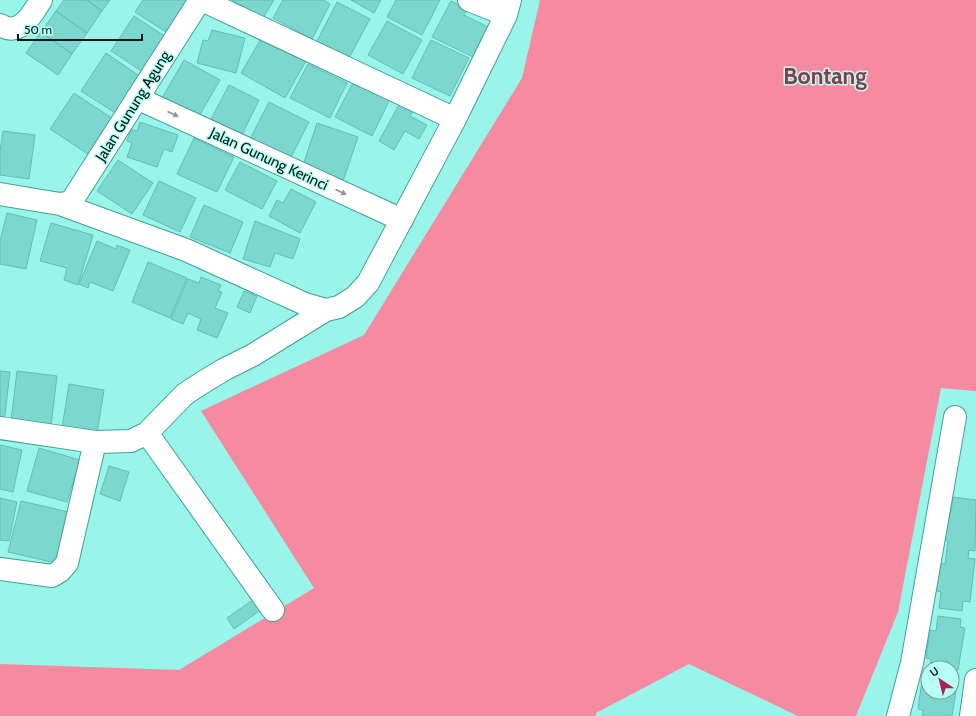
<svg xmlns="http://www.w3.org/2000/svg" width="976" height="716" viewBox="0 0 976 716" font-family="Cabin,sans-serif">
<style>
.green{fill:#f68aa1}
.building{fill:#7cd7ce;stroke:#63bfb5}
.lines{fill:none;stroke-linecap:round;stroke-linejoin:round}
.minor-casing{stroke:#419f96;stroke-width:24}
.minor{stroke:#fff;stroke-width:22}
.oneway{fill:#8c9896}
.labels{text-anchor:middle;stroke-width:3;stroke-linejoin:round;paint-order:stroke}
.street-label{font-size:15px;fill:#001916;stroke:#b7fef5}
.town-label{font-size:23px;font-weight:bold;fill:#853d4e;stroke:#b7fef5}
</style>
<rect width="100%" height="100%" fill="#99f4ea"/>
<path class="green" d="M 540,0 L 976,0 L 976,391 L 941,388 L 898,612 L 856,716 L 798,716 L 689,664 L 596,713 L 596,716 L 0,716 L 0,664 L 179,670 L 314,588 L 201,411 L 364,335 L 522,78 Z"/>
<path class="building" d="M 64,0 L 87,0 L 102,11 L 87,33 L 56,11 Z
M 87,0 L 110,0 L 102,11 Z
M 143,0 L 192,0 L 172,36 L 135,12 Z
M 232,0 L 274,0 L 263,18 Z
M 283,0 L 324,0 L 330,4 L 312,39 L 273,18 Z
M 351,0 L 381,0 L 374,13 Z
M 396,0 L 440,0 L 422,35 L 387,17 Z
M 451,1 L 467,9 L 464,15 L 488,27 L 473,57 L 432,37 Z
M 337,2 L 370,19 L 349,58 L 317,41 Z
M 56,11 L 87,33 L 72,54 L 41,32 Z
M 134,16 L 169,39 L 146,74 L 111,51 Z
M 387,21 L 422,40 L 403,74 L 368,55 Z
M 212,30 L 245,38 L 236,73 L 197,63 L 203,40 L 208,41 Z
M 41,32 L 72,54 L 58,75 L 26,53 Z
M 262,37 L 306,61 L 285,98 L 241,73 Z
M 431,40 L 469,58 L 450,96 L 412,78 Z
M 106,53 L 144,79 L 120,116 L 81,91 Z
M 184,60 L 220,80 L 198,118 L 162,98 Z
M 308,64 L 347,83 L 330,118 L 290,98 Z
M 354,81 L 390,99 L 372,136 L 335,117 Z
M 229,85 L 259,100 L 241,137 L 210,121 Z
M 74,93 L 118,122 L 94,158 L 50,129 Z
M 401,101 L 415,108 L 410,116 L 427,125 L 419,139 L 405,131 L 394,150 L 379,141 Z
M 269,102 L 309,122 L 289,161 L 249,141 Z
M 140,122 L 178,135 L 172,152 L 164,149 L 157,167 L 127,157 L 132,143 L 127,141 L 131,129 L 137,131 Z
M 317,123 L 358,137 L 343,181 L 302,168 Z
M 3,131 L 35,135 L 29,179 L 0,175 L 0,151 Z
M 194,138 L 234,157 L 217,192 L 177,174 Z
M 118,160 L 153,183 L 132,214 L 97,191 Z
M 240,162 L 277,181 L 262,209 L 225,190 Z
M 159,181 L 196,198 L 180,232 L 143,215 Z
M 291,189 L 316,202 L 300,233 L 269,216 L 277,200 L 283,203 Z
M 204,205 L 243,222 L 230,253 L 190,237 Z
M 7,213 L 37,220 L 26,269 L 0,264 L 0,241 Z
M 255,221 L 300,239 L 293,259 L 275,253 L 270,267 L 243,259 Z
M 51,223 L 93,235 L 78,285 L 64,280 L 67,268 L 40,261 Z
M 97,241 L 116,249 L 117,245 L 130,250 L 113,291 L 90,282 L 88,288 L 79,284 Z
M 148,262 L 187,278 L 170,318 L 132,302 Z
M 201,277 L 221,285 L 218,291 L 222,292 L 215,308 L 228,313 L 217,338 L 197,330 L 201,319 L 188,313 L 183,324 L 171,319 L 188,279 L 199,283 Z
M 244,291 L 257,296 L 250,313 L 237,307 Z
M 0,371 L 10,372 L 4,423 L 0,422 Z
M 17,371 L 57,376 L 51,426 L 11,421 Z
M 69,384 L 104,390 L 97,434 L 62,428 Z
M 0,445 L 22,450 L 13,492 L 0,489 Z
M 39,448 L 80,460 L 67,502 L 27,491 Z
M 109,466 L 129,472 L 120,501 L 100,494 Z
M 953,497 L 976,500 L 975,551 L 969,550 L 968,558 L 975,559 L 970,602 L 963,601 L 962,611 L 939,608 L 941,592 L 936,591 L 939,563 L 945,564 L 948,541 L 942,540 L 945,511 L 951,512 Z
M 0,498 L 17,502 L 9,541 L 0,540 Z
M 21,501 L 73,513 L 60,564 L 8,552 Z
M 254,599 L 262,609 L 234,629 L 227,618 Z
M 938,616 L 961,619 L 960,627 L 965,628 L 958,670 L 953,669 L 952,675 L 952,668 L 930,668 L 931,659 L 926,658 L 930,630 L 936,631 Z
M 952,678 L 958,678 L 952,716 L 922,716 L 923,710 L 918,709 L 922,681 L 928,681 L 928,692 L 952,692 Z"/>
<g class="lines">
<g class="minor-casing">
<path id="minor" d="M 202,0 L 455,119
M 469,0 L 506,15
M 0,25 C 20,37 32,15 41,0
M 137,98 L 402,220
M 0,194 L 60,204 L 186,250 L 305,304 L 326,310 L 339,307 L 355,297 L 368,283 L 455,119 L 506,15 L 510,0
M 60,204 L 68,203 L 73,199 L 200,0
M 0,428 L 95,442 L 131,441 L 147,433 L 185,394 L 205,381 L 225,369 L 253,355 L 326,310
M 147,433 L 273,610
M 0,569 L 52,576 L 60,571 L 67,563 L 95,442
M 898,716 L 912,663 L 955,417
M 971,716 L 976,680"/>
</g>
<use href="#minor" class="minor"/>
</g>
<defs><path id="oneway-solid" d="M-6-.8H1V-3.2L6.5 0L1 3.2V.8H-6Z"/></defs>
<g class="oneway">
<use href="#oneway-solid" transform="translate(173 114) rotate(25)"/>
<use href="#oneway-solid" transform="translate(341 192) rotate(25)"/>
</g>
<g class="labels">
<g class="street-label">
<text transform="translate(133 106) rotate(-58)" y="5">Jalan Gunung Agung</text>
<text transform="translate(269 159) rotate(25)" y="5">Jalan Gunung Kerinci</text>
</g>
<g class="town-label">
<text x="825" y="84">Bontang</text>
</g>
</g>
<g transform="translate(940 680) rotate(325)"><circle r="19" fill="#b7fef5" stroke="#6ea29c"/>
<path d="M0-3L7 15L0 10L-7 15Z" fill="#b01f52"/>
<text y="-6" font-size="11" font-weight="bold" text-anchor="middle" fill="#001916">U</text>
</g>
<path d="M18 34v6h124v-6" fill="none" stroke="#001916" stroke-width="2"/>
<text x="24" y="34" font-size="12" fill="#001916" stroke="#b7fef5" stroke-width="3" paint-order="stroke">50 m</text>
</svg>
